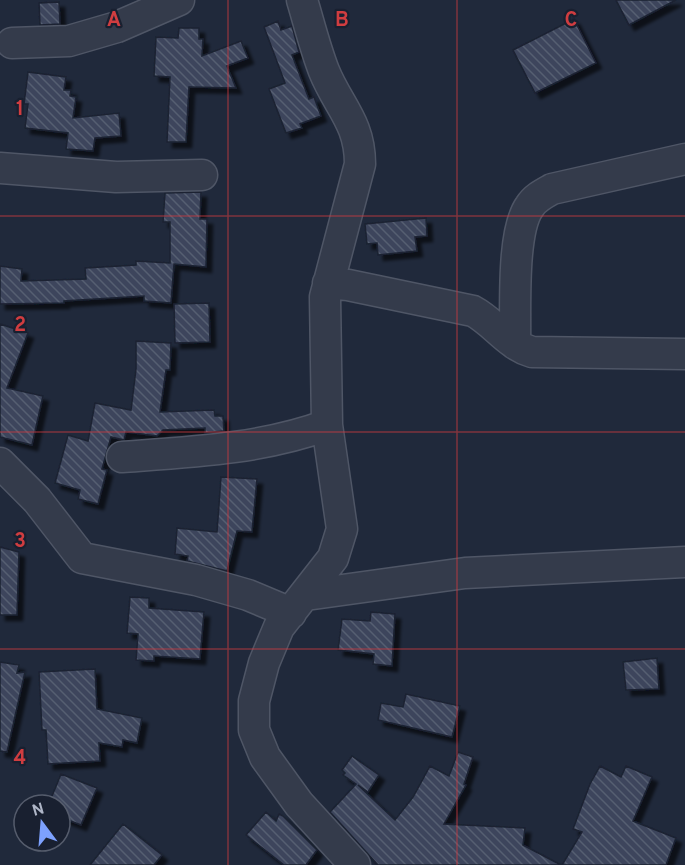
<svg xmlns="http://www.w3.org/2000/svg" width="685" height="865" viewBox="0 0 685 865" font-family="Overpass,sans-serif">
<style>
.building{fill:url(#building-back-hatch);stroke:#1b2232;stroke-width:1.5;filter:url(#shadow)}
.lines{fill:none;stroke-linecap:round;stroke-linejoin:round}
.minor-casing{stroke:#4f5666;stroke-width:33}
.minor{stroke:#343b4b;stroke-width:30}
.grid{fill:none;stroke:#d03d40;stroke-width:1.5;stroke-opacity:0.55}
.grid-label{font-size:20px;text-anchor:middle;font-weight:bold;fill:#d03d40;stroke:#192030;stroke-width:4.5;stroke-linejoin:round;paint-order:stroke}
</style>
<defs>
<pattern id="building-back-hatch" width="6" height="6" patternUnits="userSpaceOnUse" patternTransform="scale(1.5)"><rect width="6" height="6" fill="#3c455b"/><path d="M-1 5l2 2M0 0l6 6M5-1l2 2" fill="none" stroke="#565e71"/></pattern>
<filter id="shadow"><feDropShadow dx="5.5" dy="5.5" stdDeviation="1.5" flood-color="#0009"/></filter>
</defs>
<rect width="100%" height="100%" fill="#20293b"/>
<path class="building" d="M 616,0 L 676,0 L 629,25 Z
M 59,2 L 60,24 L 40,25 L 39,3 Z
M 574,19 L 596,63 L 535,93 L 513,50 Z
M 278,21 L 281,30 L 292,26 L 299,52 L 292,55 L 309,99 L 314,97 L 321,116 L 300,124 L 302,128 L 286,133 L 269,89 L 285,83 L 264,27 Z
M 179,28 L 199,28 L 199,39 L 203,39 L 202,56 L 241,41 L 248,58 L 227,66 L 236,88 L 189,87 L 186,142 L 167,142 L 170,77 L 154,76 L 156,37 L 178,38 Z
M 28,72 L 66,77 L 64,90 L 71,90 L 70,96 L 76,97 L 73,118 L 119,113 L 121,136 L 95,138 L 93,151 L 66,149 L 68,133 L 25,128 L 28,104 L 24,104 Z
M 201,192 L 200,219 L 207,219 L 206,267 L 174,264 L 171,303 L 144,301 L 144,296 L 64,301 L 64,303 L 0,304 L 0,266 L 22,269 L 21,281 L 86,279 L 85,268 L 136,265 L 136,261 L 170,263 L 170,222 L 163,222 L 165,193 Z
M 426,218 L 427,236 L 415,237 L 417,251 L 378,255 L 377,243 L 367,244 L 365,224 Z
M 209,303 L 210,342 L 175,343 L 174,304 Z
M 0,324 L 28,333 L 7,388 L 43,396 L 32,445 L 0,437 Z
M 136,341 L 171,343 L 170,370 L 166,370 L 160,412 L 214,410 L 215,416 L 223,416 L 224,431 L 205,433 L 205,428 L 163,430 L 157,436 L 126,432 L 124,440 L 111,437 L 102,469 L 107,470 L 98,504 L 78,499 L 80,490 L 55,483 L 68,435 L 88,441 L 95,403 L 131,410 L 136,369 Z
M 221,477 L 257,479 L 252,532 L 237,531 L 227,571 L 187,561 L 188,556 L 175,554 L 177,528 L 217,532 Z
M 0,547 L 19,552 L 17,615 L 0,615 Z
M 130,597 L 149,598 L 149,608 L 204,612 L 200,659 L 154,656 L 154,661 L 136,660 L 138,634 L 127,633 Z
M 371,612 L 395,614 L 392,666 L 373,664 L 374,654 L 338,650 L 342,619 L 370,621 Z
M 657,658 L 659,689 L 626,690 L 623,662 Z
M 0,662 L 19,665 L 17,673 L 25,672 L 7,752 L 0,751 Z
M 95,669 L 97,709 L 142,718 L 137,743 L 123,740 L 122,747 L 99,743 L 100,761 L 48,764 L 46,730 L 42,730 L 39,672 Z
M 406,694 L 460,706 L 452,737 L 378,720 L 381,703 L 403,707 Z
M 458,752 L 473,757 L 464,784 L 466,785 L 444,824 L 525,828 L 523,845 L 561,865 L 378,865 L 330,812 L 356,784 L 343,775 L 345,773 L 342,770 L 352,756 L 379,775 L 368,792 L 358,785 L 395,820 L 413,797 L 430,766 L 449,776 Z
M 600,766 L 621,777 L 626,766 L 652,777 L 633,821 L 676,838 L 666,865 L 562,865 L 582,832 L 573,829 L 590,784 Z
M 61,774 L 97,788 L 81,825 L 60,817 L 60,805 L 50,801 Z
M 266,812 L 276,821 L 279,814 L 283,816 L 317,850 L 306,865 L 284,865 L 246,835 Z
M 123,824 L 162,855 L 154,865 L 90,865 Z"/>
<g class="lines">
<g class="minor-casing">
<path id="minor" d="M 302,0 C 309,23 315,48 324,71 C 338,106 360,122 360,164 L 325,297 L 327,425 L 342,529 L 333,558 L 279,627 L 264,663 L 254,701 L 254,730 L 265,757 L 299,804 L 355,865
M 12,43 L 69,41 L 117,27 L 179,0
M 0,168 L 116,177 L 202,175
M 328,283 L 348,285 L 473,311 C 494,322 508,345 532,352 L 685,354
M 515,344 C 516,312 511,231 530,206 C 535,198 543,194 552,189 L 685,159
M 122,457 C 192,452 262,449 327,425
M 0,463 L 37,500 L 82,558 L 196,580 L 248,595 L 291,613
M 306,595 L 465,573 L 685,562"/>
</g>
<use href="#minor" class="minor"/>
</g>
<path class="grid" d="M 228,0 L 228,865M 457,0 L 457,865M 0,216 L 685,216M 0,432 L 685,432M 0,649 L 685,649"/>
<g class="grid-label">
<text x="114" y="26">A</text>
<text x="342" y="26">B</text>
<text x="571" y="26">C</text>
<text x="20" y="115">1</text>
<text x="20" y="331">2</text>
<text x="20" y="547">3</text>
<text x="20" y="764">4</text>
</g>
<g transform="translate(42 823) rotate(344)"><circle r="28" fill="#192030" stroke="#555c6c" stroke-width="1.5"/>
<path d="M0-4.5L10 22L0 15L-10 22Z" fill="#7da1fe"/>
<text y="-9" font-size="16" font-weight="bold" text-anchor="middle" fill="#afb6c7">N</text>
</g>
</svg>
